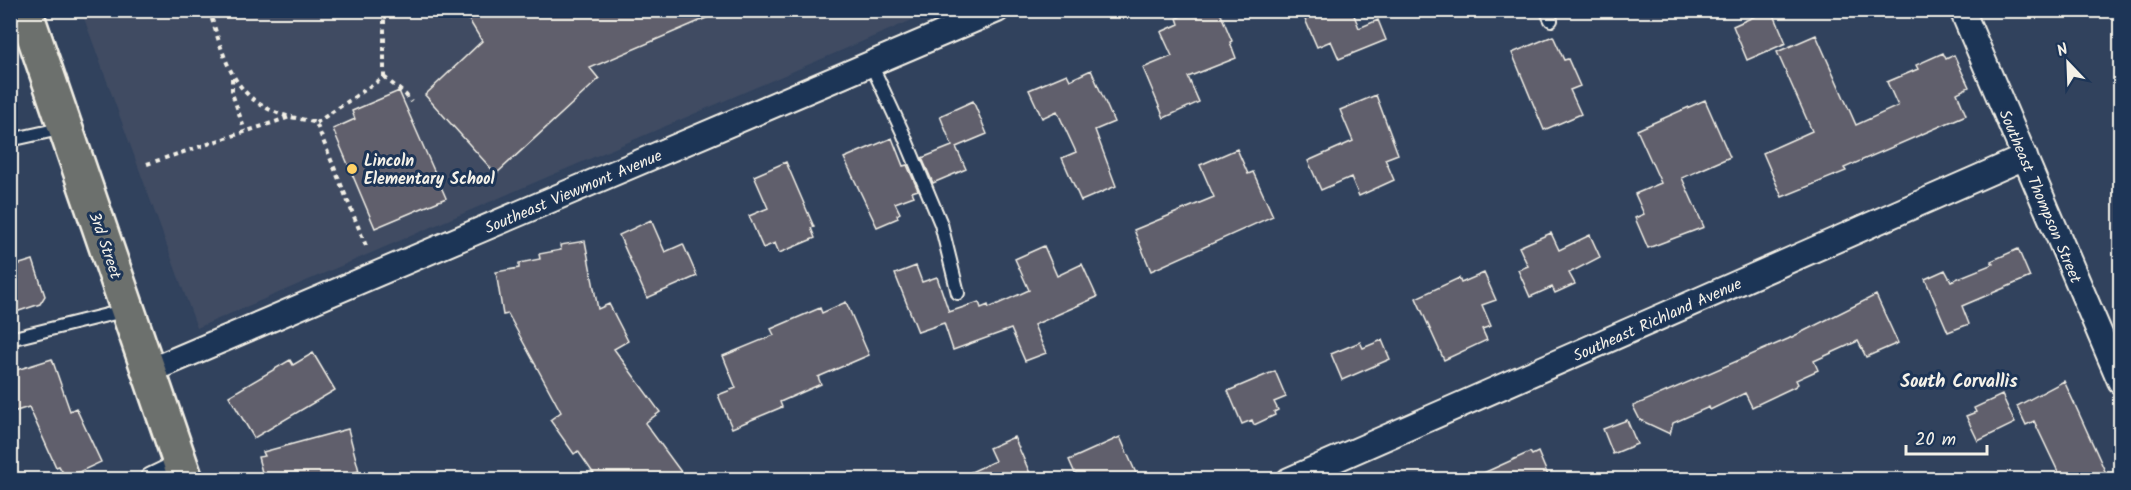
<svg xmlns="http://www.w3.org/2000/svg" width="2131" height="490" viewBox="0 0 2131 490" font-family="Kalam,sans-serif">
<style>
.built{fill:#3f4b62}
.building{fill:#615f6c;stroke:#f4f1e8;stroke-width:1.5}
.lines{fill:none;stroke-linecap:round;stroke-linejoin:round}
.service-casing{stroke:#f4f1e8;stroke-width:16}
.minor-casing{stroke:#f4f1e8;stroke-width:28}
.trunk-casing{stroke:#f4f1e8;stroke-width:38}
.path{stroke:#f4f1e8;stroke-width:4;stroke-dasharray:4.5 4.5;stroke-linecap:butt}
.service{stroke:#1d3557;stroke-width:12}
.minor{stroke:#1d3557;stroke-width:24}
.trunk{stroke:#6c706d;stroke-width:33}
.poi-dot{fill:#ffd166;stroke:#1d3557;stroke-width:2}
.labels{text-anchor:middle;stroke-width:6;stroke-linejoin:round;paint-order:stroke}
.poi-label{font-size:16px;font-weight:bold;fill:#f4f1e8;stroke:#1d3557;text-anchor:start}
.street-label{font-size:16px;fill:#f4f1e8;stroke:#1d3557}
.neighbourhood-label{font-size:18px;font-weight:bold;fill:#f4f1e8;stroke:#1d3557}
</style>
<rect width="100%" height="100%" fill="#31425d"/>
<filter id="ink" filterUnits="userSpaceOnUse"><feTurbulence type="fractalNoise" baseFrequency=".0167" numOctaves="2"/><feDisplacementMap in="SourceGraphic" scale="12" xChannelSelector="R" yChannelSelector="G"/><feConvolveMatrix kernelMatrix="1 2 1 2 8 2 1 2 1" color-interpolation-filters="sRGB"/></filter>
<g filter="url(#ink)">
<path class="built" d="M 81,10 L 933,11 L 197,328 Z"/>
<path class="building" d="M 463,10 L 725,10 L 590,68 L 599,79 L 496,174 L 425,95 L 482,41 Z
M 1194,10 L 1219,10 L 1232,41 L 1230,42 L 1236,58 L 1188,77 L 1199,102 L 1164,118 L 1143,68 L 1172,56 L 1161,32 L 1179,24 L 1177,18 Z
M 1301,10 L 1352,10 L 1359,28 L 1378,20 L 1386,40 L 1339,59 L 1331,41 L 1317,47 Z
M 1769,10 L 1772,10 L 1786,43 L 1747,60 L 1733,26 Z
M 1816,35 L 1856,125 L 1898,106 L 1887,82 L 1918,69 L 1916,65 L 1943,53 L 1946,59 L 1954,55 L 1969,87 L 1957,93 L 1966,115 L 1844,168 L 1846,171 L 1782,197 L 1763,153 L 1812,131 L 1777,52 Z
M 1553,36 L 1564,60 L 1568,59 L 1580,86 L 1570,90 L 1581,114 L 1544,130 L 1512,53 Z
M 1091,70 L 1114,122 L 1095,130 L 1116,186 L 1081,201 L 1062,158 L 1076,152 L 1057,111 L 1042,118 L 1029,90 L 1067,74 L 1070,80 Z
M 399,91 L 446,198 L 375,228 L 333,129 L 355,119 L 352,111 Z
M 1376,95 L 1398,154 L 1385,159 L 1394,180 L 1359,196 L 1351,177 L 1321,190 L 1308,161 L 1353,141 L 1340,110 Z
M 1705,100 L 1730,157 L 1682,178 L 1704,227 L 1648,248 L 1635,218 L 1644,214 L 1635,194 L 1661,183 L 1637,130 Z
M 973,101 L 987,134 L 956,147 L 966,169 L 933,183 L 922,158 L 952,146 L 940,116 Z
M 892,138 L 903,166 L 907,165 L 918,190 L 912,192 L 914,196 L 895,203 L 900,213 L 897,215 L 898,218 L 877,227 L 844,158 Z
M 1237,149 L 1248,174 L 1253,172 L 1273,216 L 1151,271 L 1134,230 L 1214,197 L 1200,165 Z
M 786,162 L 814,227 L 811,228 L 815,238 L 779,253 L 775,243 L 763,248 L 749,216 L 768,208 L 754,176 Z
M 651,220 L 665,252 L 683,244 L 697,276 L 647,298 L 619,235 Z
M 1551,233 L 1559,250 L 1590,235 L 1600,257 L 1569,273 L 1575,284 L 1555,293 L 1552,287 L 1530,297 L 1518,270 L 1528,266 L 1519,247 Z
M 585,241 L 598,309 L 609,304 L 628,341 L 614,349 L 660,412 L 645,423 L 687,480 L 598,480 L 578,451 L 574,454 L 550,420 L 561,412 L 508,314 L 503,315 L 496,272 L 519,268 L 519,263 L 540,259 L 539,254 L 561,250 L 560,245 Z
M 1044,246 L 1057,276 L 1082,264 L 1097,297 L 1034,325 L 1046,353 L 1025,361 L 1011,329 L 953,350 L 944,323 L 918,332 L 895,274 L 916,266 L 922,282 L 937,277 L 949,312 L 979,302 L 981,308 L 988,305 L 989,308 L 1029,290 L 1015,259 Z
M 2018,249 L 2030,277 L 1962,306 L 1969,324 L 1948,332 L 1925,279 L 1945,270 L 1951,281 L 1993,264 L 1991,261 Z
M 33,260 L 45,296 L 40,304 L 10,314 L 10,267 Z
M 1484,273 L 1496,300 L 1482,305 L 1491,326 L 1482,329 L 1487,340 L 1444,360 L 1416,298 L 1459,278 L 1461,283 Z
M 1876,295 L 1898,343 L 1866,357 L 1858,341 L 1814,361 L 1818,370 L 1796,380 L 1798,384 L 1794,387 L 1752,407 L 1745,393 L 1710,410 L 1709,407 L 1673,423 L 1670,434 L 1640,420 L 1633,406 L 1788,339 Z
M 846,302 L 869,355 L 818,377 L 821,384 L 780,402 L 782,407 L 732,428 L 718,395 L 736,388 L 723,356 L 774,335 L 771,329 L 820,308 L 822,313 Z
M 1382,340 L 1390,359 L 1342,380 L 1331,354 L 1360,342 L 1363,348 Z
M 313,353 L 335,390 L 254,438 L 229,396 L 290,360 L 293,365 Z
M 52,359 L 70,411 L 76,408 L 101,462 L 66,478 L 59,466 L 56,467 L 29,407 L 10,413 L 10,372 Z
M 1275,371 L 1286,397 L 1274,402 L 1278,410 L 1274,412 L 1275,415 L 1254,425 L 1252,420 L 1242,424 L 1228,391 Z
M 2064,381 L 2081,418 L 2109,480 L 2062,480 L 2034,421 L 2026,425 L 2017,406 Z
M 2002,395 L 2015,423 L 1978,441 L 1966,416 L 1976,412 L 1974,408 Z
M 1627,420 L 1637,444 L 1613,454 L 1603,429 Z
M 348,429 L 359,471 L 326,480 L 264,480 L 258,457 L 265,456 L 263,452 Z
M 1014,437 L 1033,480 L 954,480 L 995,461 L 989,448 Z
M 1120,437 L 1139,480 L 1078,480 L 1069,460 Z
M 1530,452 L 1532,455 L 1538,452 L 1550,480 L 1468,480 Z"/>
<g class="lines">
<g class="service-casing">
<path id="service" d="M 1546,10 L 1551,20
M 871,64 L 903,133 L 941,224 L 958,293
M 10,140 L 64,128
M 10,339 L 127,310"/>
</g>
<g class="minor-casing">
<path id="minor" d="M 1962,10 L 2120,381
M 149,371 L 997,10
M 152,480 L 181,466
M 1289,480 L 2025,157"/>
</g>
<g class="trunk-casing">
<path id="trunk" d="M 25,10 L 186,480"/>
</g>
<path class="path" d="M 209,10 C 223,52 230,94 275,112 C 288,118 302,118 316,123 L 366,246
M 384,77 L 406,95 L 411,102
M 232,78 L 232,93 L 245,131
M 316,123 L 384,77 L 384,10
M 147,164 L 293,116"/>
<use href="#service" class="service"/>
<use href="#minor" class="minor"/>
<use href="#trunk" class="trunk"/>
</g>
</g>
<circle class="poi-dot" cx="352" cy="169" r="6"/>
<g class="labels">
<g class="poi-label">
<text x="364" y="166">Lincoln<tspan x="364" dy="18">Elementary School</tspan></text>
</g>
<g class="street-label">
<text transform="translate(573 191) rotate(-23)" y="6">Southeast Viewmont Avenue</text>
<text transform="translate(2041 196) rotate(67)" y="6">Southeast Thompson Street</text>
<text transform="translate(106 245) rotate(71)" y="6">3rd Street</text>
<text transform="translate(1657 319) rotate(-24)" y="6">Southeast Richland Avenue</text>
</g>
<g class="neighbourhood-label">
<text x="1959" y="387">South Corvallis</text>
</g>
</g>
<rect width="2131" height="490" fill="none" stroke="#1d3557" stroke-width="36"/>
<rect x="18" y="18" width="2095" height="454" fill="none" stroke="#f4f1e8" stroke-width="2" filter="url(#ink)"/>
<g transform="translate(2068 63) rotate(337)" stroke="#1d3557" stroke-width="4.5" paint-order="stroke">
<path d="M0-4.5L10 22L0 15L-10 22Z" fill="#f4f1e8"/>
<text y="-9" font-size="16" font-weight="bold" text-anchor="middle" fill="#f4f1e8">N</text>
</g>
<path d="M1906 445v9h81v-9" fill="none" stroke="#f4f1e8" stroke-width="3"/>
<text x="1915" y="445" font-size="18" fill="#f4f1e8" stroke="#1d3557" stroke-width="4.5" paint-order="stroke">20 m</text>
</svg>
